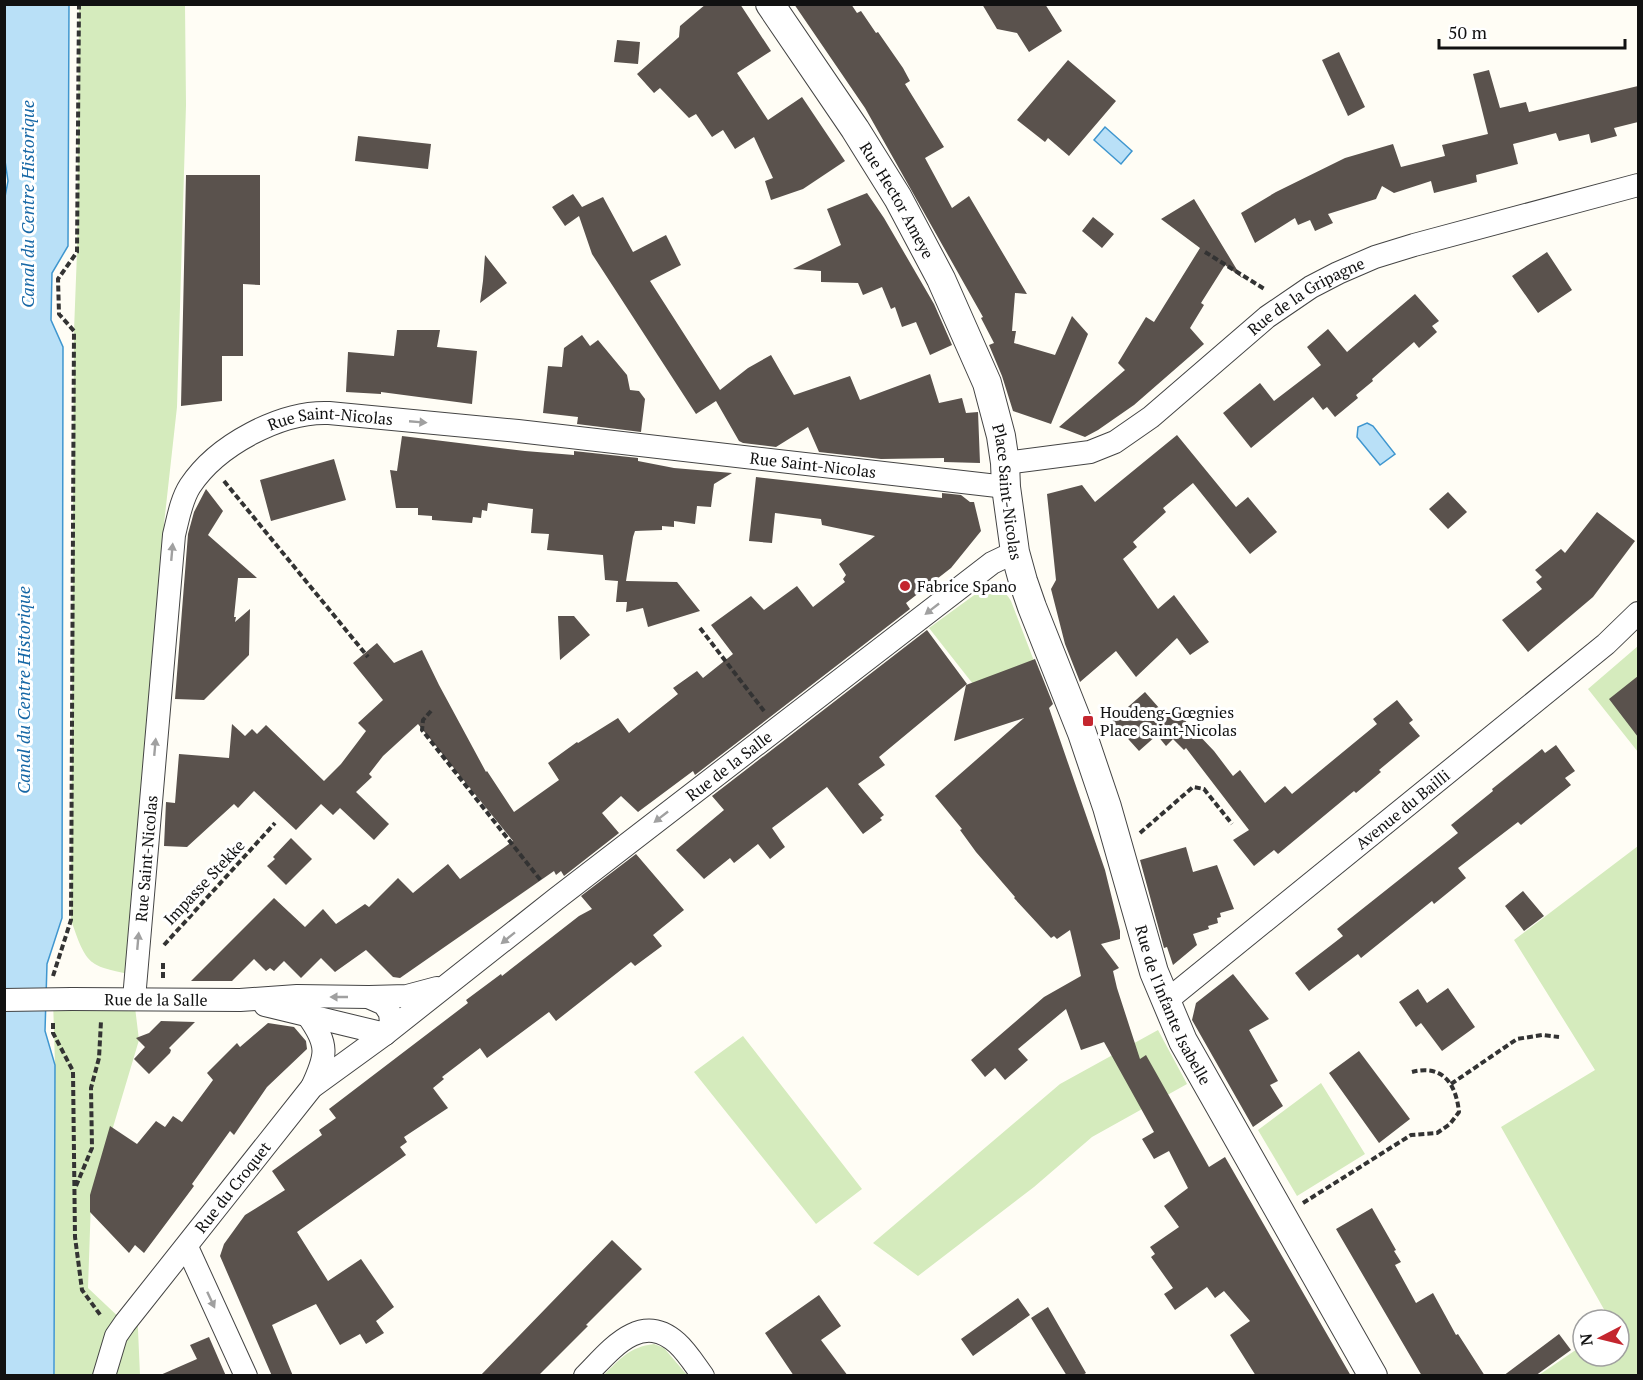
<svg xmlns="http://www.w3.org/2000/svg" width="1643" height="1380" viewBox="0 0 1643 1380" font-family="'PT Serif',serif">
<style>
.green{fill:#d5ebbd}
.water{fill:#b9e0f7;stroke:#3f96cf;stroke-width:1.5}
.building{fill:#5a524d}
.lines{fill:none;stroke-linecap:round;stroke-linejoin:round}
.minor-casing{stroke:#444;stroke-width:24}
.tertiary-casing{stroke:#444;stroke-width:30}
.path{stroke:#333;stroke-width:4;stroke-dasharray:6 3;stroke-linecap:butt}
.minor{stroke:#fff;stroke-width:22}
.tertiary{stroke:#fff;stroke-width:28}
.minor-bridge-casing{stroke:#444;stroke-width:24;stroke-linecap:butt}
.minor-bridge{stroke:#fff;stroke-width:22}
.oneway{fill:#a0a0a0}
.poi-dot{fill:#c4262e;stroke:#fff;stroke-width:2}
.labels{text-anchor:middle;stroke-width:6;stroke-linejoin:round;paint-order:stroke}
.street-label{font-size:16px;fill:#111;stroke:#fff}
.poi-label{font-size:16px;fill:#111;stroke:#fff;text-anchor:start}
.water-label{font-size:18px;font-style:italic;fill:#1768a6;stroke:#fff}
</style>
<rect width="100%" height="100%" fill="#fffdf5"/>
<path class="green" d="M 79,5 L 185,5 L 186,105 L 177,407 L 164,524 L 174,535 L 135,975 C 88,966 87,966 71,920 L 74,331 L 77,252 Z
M 988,588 C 1000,588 1005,591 1011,601 L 1034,661 L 973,684 L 929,628 L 977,593 Z
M 1638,646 L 1638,752 L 1588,689 Z
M 1638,846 L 1638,1375 L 1539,1375 L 1583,1345 L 1583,1356 L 1619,1356 L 1619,1320 L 1610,1320 L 1501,1127 L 1595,1070 L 1514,940 Z
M 53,999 L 134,999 L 139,1040 L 91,1201 L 88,1288 L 124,1322 L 137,1307 L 140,1375 L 55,1375 L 55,1065 Z
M 1158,1030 L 1187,1084 L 1092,1137 L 1034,1187 L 918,1276 L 873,1243 L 1060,1084 Z
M 743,1036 L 862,1189 L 816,1224 L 694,1072 Z
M 1321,1083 L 1365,1154 L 1297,1196 L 1258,1130 Z
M 654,1344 L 664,1348 L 687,1375 L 603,1376 C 620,1359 629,1347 654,1344 Z"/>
<path class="water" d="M 5,5 L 69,5 L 68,246 L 52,273 L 51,320 L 63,347 L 62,918 L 47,964 L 45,1031 L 55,1065 L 54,1376 L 4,1375 L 4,202 L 8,181 L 4,154 Z
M 1105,127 L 1132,151 L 1121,164 L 1094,140 Z
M 1367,423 L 1373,426 L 1395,454 L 1380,465 L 1357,437 L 1358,427 Z"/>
<path class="building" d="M 706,4 L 740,4 L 771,51 L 737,73 L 768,120 L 802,97 L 845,161 L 803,189 L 771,200 L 765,181 L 773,178 L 754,137 L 735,149 L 723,130 L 712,137 L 696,114 L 689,118 L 660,88 L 654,93 L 637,74 L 679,37 L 680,26 Z
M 794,4 L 851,4 L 857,13 L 861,11 L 876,33 L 878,32 L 903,68 L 910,81 L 905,84 L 944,147 L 925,158 L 952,208 L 969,196 L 1027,294 L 1015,293 L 1012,331 L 1016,331 L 1014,343 L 1055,355 L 1072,316 L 1088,334 L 1051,424 L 1013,411 L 1002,376 L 989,345 L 994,343 L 981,318 L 983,317 L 865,108 Z
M 982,4 L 1045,4 L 1062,31 L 1029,52 L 1017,33 L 997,29 Z
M 617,40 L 640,42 L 638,64 L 614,62 Z
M 1339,52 L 1365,107 L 1348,116 L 1322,60 Z
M 1068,60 L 1116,101 L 1069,156 L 1048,138 L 1045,142 L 1017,120 Z
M 1489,70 L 1500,108 L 1526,102 L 1529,112 L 1638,86 L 1638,122 L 1614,128 L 1617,136 L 1591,143 L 1589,134 L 1559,141 L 1556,133 L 1513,144 L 1518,164 L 1476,175 L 1477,182 L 1434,193 L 1431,181 L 1394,193 L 1382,186 L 1376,199 L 1328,214 L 1333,223 L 1315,231 L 1310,220 L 1298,225 L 1295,218 L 1255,243 L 1241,213 L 1276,192 L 1345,158 L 1393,144 L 1401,167 L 1445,156 L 1442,145 L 1488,134 L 1473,74 Z
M 358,136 L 431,144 L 428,169 L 355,161 Z
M 186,175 L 260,175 L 260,285 L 243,284 L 243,356 L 222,356 L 222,401 L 181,406 Z
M 867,193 L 884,218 L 934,304 L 952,345 L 930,355 L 916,322 L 902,327 L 895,307 L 891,309 L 882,287 L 863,295 L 858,283 L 821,282 L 821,271 L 793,269 L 841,245 L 827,209 Z
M 573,194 L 582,207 L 603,197 L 633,252 L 666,235 L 681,265 L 650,281 L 720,390 L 748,368 L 771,355 L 794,395 L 850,376 L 860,400 L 930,374 L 939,403 L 962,398 L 966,413 L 978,412 L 980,463 L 944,462 L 944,458 L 881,459 L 819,452 L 808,427 L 776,447 L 743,443 L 739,441 L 716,401 L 696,414 L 592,254 L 579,216 L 565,226 L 552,207 Z
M 1194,199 L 1242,278 L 1225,265 L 1201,303 L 1204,305 L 1190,328 L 1204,344 L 1134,405 L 1098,430 L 1085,437 L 1059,427 L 1125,370 L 1118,363 L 1146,317 L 1154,322 L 1200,248 L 1161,219 Z
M 1093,217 L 1114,234 L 1102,248 L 1082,231 Z
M 1547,252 L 1572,290 L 1538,313 L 1512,276 Z
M 485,255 L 507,283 L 480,303 L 483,281 Z
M 1415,294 L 1439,321 L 1432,326 L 1437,332 L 1419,348 L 1414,342 L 1372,379 L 1373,381 L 1356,395 L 1358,398 L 1335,417 L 1327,407 L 1323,410 L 1313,397 L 1251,448 L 1223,413 L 1260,383 L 1274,401 L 1321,365 L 1307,347 L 1328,329 L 1347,352 Z
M 397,330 L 440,330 L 437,347 L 477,351 L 472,404 L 381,392 L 381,394 L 346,392 L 348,352 L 394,356 Z
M 582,335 L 590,346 L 598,340 L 627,375 L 630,390 L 639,391 L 645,399 L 641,432 L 577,424 L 578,417 L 543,413 L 548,366 L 562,367 L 564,348 Z
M 1177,435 L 1236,507 L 1248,497 L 1277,532 L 1250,554 L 1193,483 L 1163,508 L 1166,512 L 1133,542 L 1137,547 L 1123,559 L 1158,609 L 1174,595 L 1209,642 L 1190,655 L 1177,638 L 1136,677 L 1116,651 L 1080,682 L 1065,644 L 1051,589 L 1056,580 L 1047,494 L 1082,485 L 1095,502 Z
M 402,436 L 525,451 L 574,455 L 574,451 L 638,458 L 638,461 L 674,468 L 732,473 L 714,484 L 711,507 L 697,506 L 695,524 L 674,521 L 674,527 L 662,526 L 662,530 L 635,531 L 633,537 L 626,581 L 677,582 L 700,611 L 648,627 L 643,608 L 626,612 L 627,602 L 616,602 L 618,581 L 605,580 L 603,555 L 547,550 L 549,534 L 531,533 L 533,509 L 488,503 L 487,511 L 482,510 L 481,518 L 473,517 L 472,523 L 432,520 L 432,516 L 418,515 L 418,508 L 396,508 L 390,470 L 397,471 Z
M 334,459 L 346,500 L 271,521 L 260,480 Z
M 756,477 L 942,498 L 942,493 L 961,495 L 970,502 L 974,502 L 981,531 L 951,568 L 906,603 L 910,609 L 695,775 L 693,771 L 638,812 L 621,796 L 602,813 L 619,833 L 564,876 L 561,871 L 556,875 L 554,871 L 400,978 L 393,977 L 366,950 L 335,972 L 321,958 L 301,978 L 284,961 L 274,971 L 270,968 L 266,971 L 254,959 L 232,981 L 191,981 L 274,898 L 305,927 L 323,909 L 336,924 L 365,904 L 369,907 L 398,878 L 413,893 L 448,864 L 460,879 L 513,841 L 418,724 L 383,756 L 369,774 L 372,777 L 356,792 L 389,824 L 374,840 L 340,808 L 333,815 L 321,804 L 296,830 L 254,791 L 238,808 L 234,804 L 187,847 L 164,846 L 166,802 L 175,803 L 179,754 L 229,758 L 232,724 L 245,736 L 252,729 L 257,734 L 266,725 L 324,781 L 341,764 L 366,731 L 358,723 L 383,700 L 353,663 L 377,643 L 394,663 L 422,650 L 439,685 L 486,772 L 487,771 L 514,812 L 559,780 L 548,763 L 577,742 L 578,743 L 618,718 L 629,733 L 678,694 L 673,688 L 697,671 L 703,678 L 733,654 L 711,625 L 751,596 L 764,610 L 797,586 L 813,607 L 845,582 L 843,579 L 846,575 L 839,564 L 875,536 L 822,525 L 821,519 L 775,513 L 772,543 L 749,541 Z
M 206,489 L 223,511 L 208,535 L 257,578 L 238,578 L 234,617 L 236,617 L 235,622 L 250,609 L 249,655 L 204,700 L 175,699 L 188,534 L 194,512 Z
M 1448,492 L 1467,512 L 1448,529 L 1429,509 Z
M 1597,512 L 1635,541 L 1593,597 L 1528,652 L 1502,620 L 1542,589 L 1536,582 L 1542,577 L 1535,570 L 1561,549 L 1565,553 Z
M 558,616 L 574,616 L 590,635 L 560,660 Z
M 927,630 L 967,684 L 879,757 L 885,765 L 858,784 L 884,815 L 880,818 L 882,820 L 863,834 L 827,787 L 772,828 L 785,847 L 770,859 L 758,844 L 734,863 L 730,858 L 704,879 L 676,850 L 724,810 L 712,796 Z
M 1035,659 L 1053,704 L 1049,708 L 1105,870 L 1120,931 L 1120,939 L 1101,944 L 1119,968 L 1113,971 L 1117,988 L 1140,1059 L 1146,1055 L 1209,1167 L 1225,1157 L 1351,1376 L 1256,1376 L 1230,1335 L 1250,1321 L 1224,1291 L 1215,1298 L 1207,1287 L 1175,1310 L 1164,1294 L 1173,1288 L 1151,1257 L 1155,1254 L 1150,1247 L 1179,1227 L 1164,1206 L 1188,1188 L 1169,1151 L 1154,1159 L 1142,1139 L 1154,1132 L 1104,1042 L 1081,1050 L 1066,1009 L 1018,1049 L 1028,1060 L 1005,1080 L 995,1068 L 985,1077 L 971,1060 L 1044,997 L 1081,976 L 1070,930 L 1057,939 L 1054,936 L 1051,938 L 1014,898 L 1015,897 L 976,852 L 960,830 L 962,829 L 935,796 L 1024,718 L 954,741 L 966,685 Z
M 1638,676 L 1638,737 L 1609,699 Z
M 1145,692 L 1167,717 L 1175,710 L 1214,751 L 1233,776 L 1240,770 L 1265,803 L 1285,786 L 1292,794 L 1377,724 L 1373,719 L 1397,700 L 1413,720 L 1409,723 L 1420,736 L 1379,770 L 1381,772 L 1356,793 L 1354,791 L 1278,854 L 1274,850 L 1254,866 L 1233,840 L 1249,830 L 1186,748 L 1184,750 L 1173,739 L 1166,746 L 1157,735 L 1139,751 L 1112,721 Z
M 1556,745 L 1575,771 L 1565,778 L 1571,785 L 1521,825 L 1518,822 L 1458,868 L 1466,878 L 1434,904 L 1432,901 L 1361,958 L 1358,954 L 1309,991 L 1295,973 L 1343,936 L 1337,929 L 1458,833 L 1451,825 L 1493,791 L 1492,789 L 1542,749 L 1545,753 Z
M 291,838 L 312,859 L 286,885 L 267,866 L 275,859 L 273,857 Z
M 1186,847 L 1193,872 L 1217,865 L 1234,909 L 1220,913 L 1221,917 L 1217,918 L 1218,923 L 1208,926 L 1209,929 L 1193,934 L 1197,945 L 1173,965 L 1167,947 L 1164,948 L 1140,860 Z
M 636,854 L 684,910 L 653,935 L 662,946 L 635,966 L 631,962 L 556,1021 L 549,1012 L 487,1058 L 480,1048 L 442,1077 L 444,1079 L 433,1088 L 448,1108 L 404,1137 L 407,1142 L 400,1147 L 406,1155 L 297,1232 L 328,1281 L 361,1259 L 394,1307 L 376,1321 L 384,1333 L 366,1344 L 360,1334 L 340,1345 L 316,1304 L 272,1325 L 293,1376 L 272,1376 L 220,1256 L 224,1244 L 245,1215 L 285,1190 L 272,1171 L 322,1135 L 319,1130 L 336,1118 L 329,1109 L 468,1003 L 466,1000 L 501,974 L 502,976 L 579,916 L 592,909 L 581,896 Z
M 1523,891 L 1544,916 L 1524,931 L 1505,906 Z
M 1233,974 L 1269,1019 L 1249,1030 L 1278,1081 L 1270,1085 L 1283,1106 L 1253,1127 L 1192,1020 L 1196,1003 Z
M 1448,988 L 1475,1027 L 1442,1051 L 1421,1023 L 1416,1027 L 1399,1002 L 1418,989 L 1427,1003 Z
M 161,1021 L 195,1022 L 169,1048 L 171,1050 L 170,1053 L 149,1074 L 134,1059 L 145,1047 L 136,1038 L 149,1033 Z
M 268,1023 L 294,1027 L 306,1041 L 307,1049 L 267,1087 L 234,1135 L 230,1131 L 192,1184 L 194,1186 L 144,1253 L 135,1245 L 129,1253 L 90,1212 L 90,1195 L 110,1126 L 137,1144 L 156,1121 L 165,1127 L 173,1116 L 182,1122 L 213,1080 L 207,1073 L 237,1043 L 240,1047 Z
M 1359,1051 L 1410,1119 L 1379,1143 L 1329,1073 Z
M 1372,1208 L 1396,1250 L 1394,1251 L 1401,1262 L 1395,1265 L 1416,1303 L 1433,1293 L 1456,1335 L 1458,1334 L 1485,1376 L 1422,1376 L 1336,1229 Z
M 612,1240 L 642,1269 L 586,1325 L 588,1326 L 538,1376 L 480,1376 Z
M 819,1295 L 841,1326 L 821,1340 L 848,1376 L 794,1376 L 765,1333 Z
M 1018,1298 L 1030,1315 L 973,1356 L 961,1339 Z
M 1048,1307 L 1086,1373 L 1081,1376 L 1067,1376 L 1031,1318 Z
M 1559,1334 L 1571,1350 L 1535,1376 L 1503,1376 Z
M 209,1337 L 226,1376 L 158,1376 L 197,1359 L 190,1345 Z"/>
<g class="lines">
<g class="minor-casing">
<g id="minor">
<path id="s1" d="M 1005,463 L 1090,452 L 1115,442 L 1151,417 L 1267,317 L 1311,287 L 1338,273 L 1375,257 L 1414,245 L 1638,185"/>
<path d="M 369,997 L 407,996 L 437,988"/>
<path id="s2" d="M 72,999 L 240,1000 L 297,996 L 368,997 L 384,1004 L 390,1013 L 391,1023 L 385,1034"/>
<path id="s3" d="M 134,999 L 174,535 C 178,519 181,500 190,486 C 217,445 281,411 329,413 L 518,431 L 1006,487"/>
<path id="s4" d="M 1165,1002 L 1606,644 L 1638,613"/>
<path d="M 265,1005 L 385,1034"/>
<path d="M 308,1016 C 329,1045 327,1055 312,1087"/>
<path d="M 187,1247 L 246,1376"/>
<path id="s5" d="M 104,1376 L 116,1336 L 125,1323 L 312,1087 L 385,1034 L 556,899 L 992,563 L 1015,552"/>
<path d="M 585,1376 C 610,1351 640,1310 677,1343 C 687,1352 695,1365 703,1376"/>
</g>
</g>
<g class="tertiary-casing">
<g id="tertiary">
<path id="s6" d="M 770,4 L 855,129 L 898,198 L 941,279 L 987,383 L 1001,436 L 1005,463 L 1006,487 L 1015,552 L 1023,581 L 1032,607 L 1082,733 L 1107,807 L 1154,972 L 1183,1041 L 1373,1376"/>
</g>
</g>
<path class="path" d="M 1205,252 L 1266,290
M 224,481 L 368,657
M 700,628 L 764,711
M 431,711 L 423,720 L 422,730 L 542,882
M 1140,833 L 1193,787 L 1204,789 L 1232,824
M 164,945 L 275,823
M 53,976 L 71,920 L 74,331 L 59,314 L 58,279 L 77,252 L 79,4
M 163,978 L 163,961
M 53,1023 L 53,1033 L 73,1071 L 75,1237 L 82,1290 L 101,1316
M 1451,1084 L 1517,1039 L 1542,1035 L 1559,1037
M 76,1186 L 92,1148 L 91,1088 L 99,1058 L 101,1021
M 1303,1203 L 1411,1135 L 1437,1133 L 1450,1124 L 1459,1112 C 1456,1084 1443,1064 1412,1072"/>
<use href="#minor" class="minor"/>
<use href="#tertiary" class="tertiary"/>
<g class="minor-bridge-casing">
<path id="minor-bridge" d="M 4,1000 L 72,999"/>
</g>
<use href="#minor-bridge" class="minor-bridge"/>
</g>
<defs><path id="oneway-solid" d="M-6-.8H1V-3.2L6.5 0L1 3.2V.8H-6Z" transform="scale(1.5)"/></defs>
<g class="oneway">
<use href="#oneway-solid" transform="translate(418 422) rotate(5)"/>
<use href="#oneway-solid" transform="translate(172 552) rotate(-85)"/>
<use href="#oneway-solid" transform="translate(932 609) rotate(142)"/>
<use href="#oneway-solid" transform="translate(155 747) rotate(-85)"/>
<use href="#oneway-solid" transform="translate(661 817) rotate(142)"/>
<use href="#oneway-solid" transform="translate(508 938) rotate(141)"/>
<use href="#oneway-solid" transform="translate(138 941) rotate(-85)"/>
<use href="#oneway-solid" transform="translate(339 997) rotate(-180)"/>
<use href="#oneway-solid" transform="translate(211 1300) rotate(65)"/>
</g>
<g class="poi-dot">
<circle cx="905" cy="586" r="6"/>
<rect x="1082" y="715" width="12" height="12" rx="3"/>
</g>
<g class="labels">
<g class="street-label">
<text dy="6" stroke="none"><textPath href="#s6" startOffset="234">Rue Hector Ameye</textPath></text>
<text dy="6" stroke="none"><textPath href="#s1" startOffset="354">Rue de la Gripagne</textPath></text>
<text dy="6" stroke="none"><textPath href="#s3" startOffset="681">Rue Saint-Nicolas</textPath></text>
<text dy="6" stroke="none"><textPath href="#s3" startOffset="1167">Rue Saint-Nicolas</textPath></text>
<text dy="6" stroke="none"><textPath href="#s6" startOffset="549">Place Saint-Nicolas</textPath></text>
<text dy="6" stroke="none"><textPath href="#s5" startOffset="885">Rue de la Salle</textPath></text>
<text dy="6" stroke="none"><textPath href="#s4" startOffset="306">Avenue du Bailli</textPath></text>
<text dy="6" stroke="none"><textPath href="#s3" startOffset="141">Rue Saint-Nicolas</textPath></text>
<text transform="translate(204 882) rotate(-47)" y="6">Impasse Stekke</text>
<text dy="6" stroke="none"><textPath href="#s2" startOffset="84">Rue de la Salle</textPath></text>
<text dy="6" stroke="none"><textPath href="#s6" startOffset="1090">Rue de l'Infante Isabelle</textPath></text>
<text dy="6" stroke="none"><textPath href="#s5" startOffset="231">Rue du Croquet</textPath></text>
</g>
<g class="poi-label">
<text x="917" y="592">Fabrice Spano</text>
<text x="1100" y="718">Houdeng-Gœgnies<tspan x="1100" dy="18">Place Saint-Nicolas</tspan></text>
</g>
<g class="water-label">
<text transform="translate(28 204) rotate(-90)" y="6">Canal du Centre Historique</text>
<text transform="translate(24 690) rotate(-90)" y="6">Canal du Centre Historique</text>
</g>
</g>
<rect width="1643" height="1380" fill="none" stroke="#111111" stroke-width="12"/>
<g transform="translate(1601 1338) rotate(263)"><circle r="28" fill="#ffffff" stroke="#a0a0a0" stroke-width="1.5"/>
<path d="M0-4.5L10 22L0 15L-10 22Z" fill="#c4262e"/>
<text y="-9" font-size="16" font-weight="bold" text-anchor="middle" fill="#111111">N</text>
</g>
<path d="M1439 39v9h186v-9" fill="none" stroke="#111111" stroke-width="3"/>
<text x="1448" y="39" font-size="18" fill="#111111" stroke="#ffffff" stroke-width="4.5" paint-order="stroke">50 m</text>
</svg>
